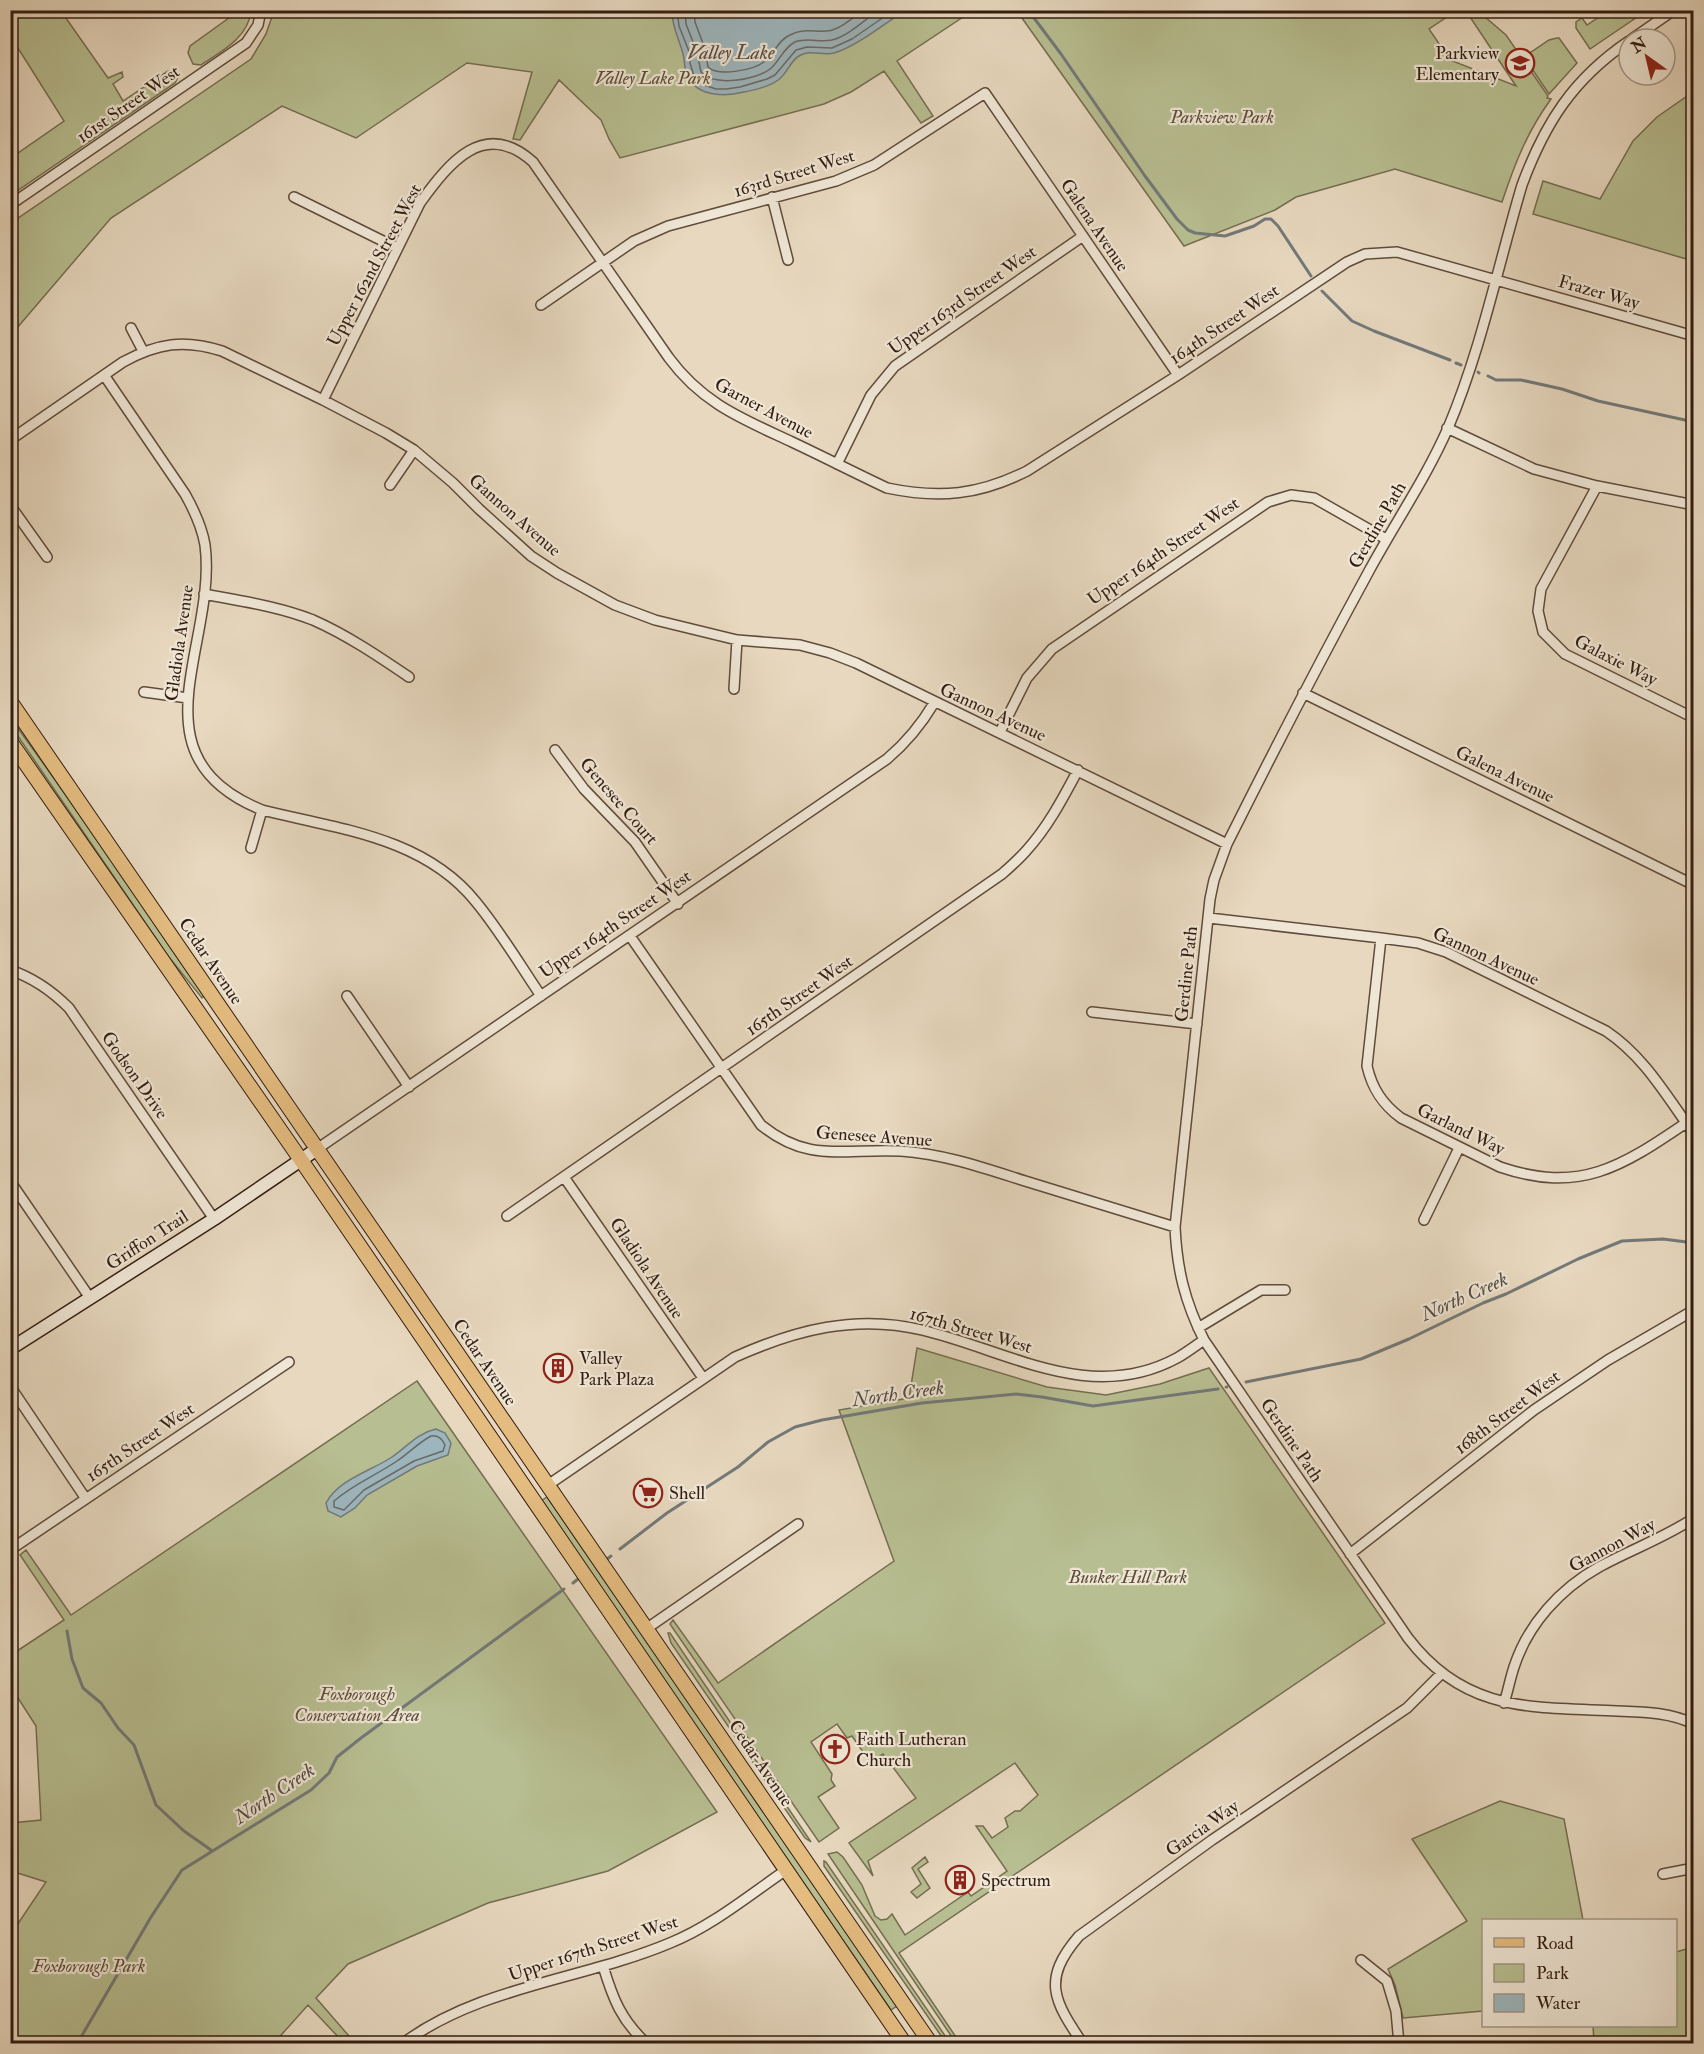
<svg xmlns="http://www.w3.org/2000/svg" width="1704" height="2054" viewBox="0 0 1704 2054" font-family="'IM FELL Double Pica',serif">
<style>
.green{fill:#b7be91;stroke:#756e51;stroke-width:1.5}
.water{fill:#9db6be;stroke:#737979;stroke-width:1.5}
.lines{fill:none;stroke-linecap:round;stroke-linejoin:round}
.shore{stroke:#686a68;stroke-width:1.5}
.stream{stroke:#737979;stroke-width:3}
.street-casing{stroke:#604c3c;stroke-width:12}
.secondary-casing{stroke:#331d11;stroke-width:15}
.primary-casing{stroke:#331d11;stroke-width:16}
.street{stroke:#efe6d5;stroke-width:9}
.secondary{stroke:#efe6d5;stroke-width:12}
.primary{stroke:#e4bc80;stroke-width:14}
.labels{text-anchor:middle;stroke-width:4.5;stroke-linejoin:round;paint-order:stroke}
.poi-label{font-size:18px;fill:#331d11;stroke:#efe6d5;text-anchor:start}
.park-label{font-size:18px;font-style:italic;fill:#5b4d37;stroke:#efe6d5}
.street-label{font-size:18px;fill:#331d11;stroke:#efe6d5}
.water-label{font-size:20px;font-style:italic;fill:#534b45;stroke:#efe6d5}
</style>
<rect width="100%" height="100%" fill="#e7d8bf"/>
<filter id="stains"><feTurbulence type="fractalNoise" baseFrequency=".00333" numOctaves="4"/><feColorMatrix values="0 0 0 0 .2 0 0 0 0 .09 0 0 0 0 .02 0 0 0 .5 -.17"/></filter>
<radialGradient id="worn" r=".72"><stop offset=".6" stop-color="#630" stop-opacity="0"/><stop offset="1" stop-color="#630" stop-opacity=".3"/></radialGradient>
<path class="green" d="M 11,10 L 61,11 L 108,78 L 122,72 L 123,77 L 113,84 L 123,101 L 168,71 L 174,71 L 178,77 L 175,83 L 11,195 L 11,158 L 64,121 L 11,37 Z
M 236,11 L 251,11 C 248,38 222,51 201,65 L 193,64 L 188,53 L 190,46 L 233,15 Z
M 274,11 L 972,11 L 897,61 L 933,116 L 921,123 L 884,71 L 851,92 L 824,104 L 620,158 L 609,139 L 601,120 L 559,80 L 520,140 L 513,139 L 532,72 L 467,63 L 356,138 L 282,106 L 111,218 L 11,335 L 11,223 L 251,59 L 266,34 Z
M 1017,11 L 1456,11 L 1429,29 L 1450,60 L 1516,86 L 1466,11 L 1478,11 L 1506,35 L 1548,96 L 1547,98 L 1551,99 C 1527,132 1515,163 1502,202 L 1395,169 L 1296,197 L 1275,210 L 1184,246 Z
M 1608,11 L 1646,11 L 1590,49 L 1576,28 L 1576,22 L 1582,18 L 1587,25 Z
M 1557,38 L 1559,38 L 1577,63 L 1549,94 L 1524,57 L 1549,40 Z
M 1693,92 L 1693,261 L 1533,214 L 1543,181 L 1600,199 L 1633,141 L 1657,117 Z
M 11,719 C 78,809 140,904 204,996 L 202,998 L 168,956 L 11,726 Z
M 917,1348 L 1047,1387 L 1106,1395 L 1160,1384 L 1209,1368 L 1385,1623 L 899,1953 L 960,2043 L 956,2043 L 828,1854 L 837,1852 L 843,1857 L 862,1885 L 875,1916 L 881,1920 L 887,1919 L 892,1914 L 905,1935 L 968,1892 L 971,1896 L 1007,1871 L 976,1826 L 983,1826 L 992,1838 L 1008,1827 L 1005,1818 L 1015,1811 L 1020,1811 L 1038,1795 L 1015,1763 L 868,1861 L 873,1876 L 849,1843 L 916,1798 L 883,1754 L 870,1762 L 852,1736 L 847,1738 L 837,1724 L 811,1742 L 832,1774 L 831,1780 L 835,1786 L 818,1797 L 839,1828 L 819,1842 L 670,1624 L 673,1620 L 718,1683 L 894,1561 L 839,1410 L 909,1398 Z
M 417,1381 L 717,1812 L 608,1871 L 488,1903 L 348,1964 L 316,1998 L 355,2043 L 344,2043 L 308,2005 L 274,2043 L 11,2044 L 11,1934 L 46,1882 L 11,1871 L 11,1823 L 41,1820 L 36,1726 L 11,1687 L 11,1655 L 64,1620 L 20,1555 L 26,1550 L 71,1615 Z
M 547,1497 L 897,2006 L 891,2010 L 541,1501 Z
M 668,1633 L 670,1633 L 811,1842 L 805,1838 L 671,1643 Z
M 1500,1801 L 1564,1819 L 1583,1920 L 1484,1920 L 1483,2011 L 1403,2018 L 1395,1985 L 1388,1969 L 1467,1921 L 1412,1839 Z
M 925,1857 L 928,1862 L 918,1869 L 930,1888 L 917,1898 L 911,1892 L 921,1884 L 912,1868 Z
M 824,1861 L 826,1862 L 950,2043 L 946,2043 L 824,1866 Z
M 1693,1947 L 1693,2043 L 1594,2043 L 1593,2026 L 1676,2026 L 1676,1952 Z"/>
<path class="water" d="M 672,11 L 672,10 L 904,11 C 887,22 854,48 834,53 C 823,56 810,49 799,56 C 790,61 787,74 778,80 C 769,87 755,90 744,92 C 723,97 694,97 686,72 C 684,66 685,60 683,54 C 679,38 672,28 672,11 Z
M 436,1429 L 445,1433 L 451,1443 L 448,1455 L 417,1466 L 367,1495 L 355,1508 L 341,1517 L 328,1511 L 326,1503 C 339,1479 371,1471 392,1457 C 407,1447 417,1433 436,1429 Z"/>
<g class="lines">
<path class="shore" d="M 677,10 L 679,26 L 690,54 L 690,63 L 694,76 L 704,85 L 716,89 L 726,89 L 740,87 L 767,79 L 775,75 L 796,50 L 807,47 L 832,48 L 852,39 L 894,10
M 685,10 L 686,24 L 697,52 L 701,72 C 714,87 756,80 770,69 C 780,61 783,48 795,42 C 808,37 820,43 832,40 C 850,35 864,20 879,10
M 694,10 L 695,22 L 705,49 L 708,67 C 718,77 755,70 765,61 C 775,53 778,40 790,35 C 803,28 814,32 827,31 C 839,30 853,18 863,10
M 431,1436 C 438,1435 442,1438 445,1445 L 443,1451 L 414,1461 L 364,1490 L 344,1510 L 334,1507 L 334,1501 C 355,1483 375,1476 397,1461 C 409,1453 418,1443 431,1436 Z"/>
<path class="stream" d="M 1028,10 L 1061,54 L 1145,176 L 1177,219 L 1188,230 L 1195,233 L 1225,236 L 1254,226 L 1265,219 L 1271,219 L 1278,226 L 1311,276
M 1322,291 L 1352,321 L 1374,331 L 1450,360
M 1456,363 L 1461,365
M 1478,372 L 1479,373
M 1488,376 L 1496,380 L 1521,380 L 1562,389 L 1598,401 L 1694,422
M 1246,1382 L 1361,1359 L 1409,1339 L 1483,1303 L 1506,1294 L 1578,1259 L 1622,1241 L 1663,1239 L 1694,1243
M 1226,1387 L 1227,1387
M 620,1549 L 667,1513 L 738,1467 L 768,1442 L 795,1427 L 822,1420 L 922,1403 L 1016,1394 L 1042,1397 L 1093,1406 L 1218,1389
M 607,1559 L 611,1556
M 573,1583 L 578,1579
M 67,1631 L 72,1659 L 83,1688 L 101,1703 L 118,1728 L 134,1745 L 156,1805 L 184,1831 L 211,1850
M 77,2044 L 151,1917 L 182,1870 L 311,1790 L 329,1773 L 337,1757 L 361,1738 L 564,1589"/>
<g class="street-casing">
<path id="street" d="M 1632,39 L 1674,10
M 1629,41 C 1573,79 1545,123 1522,185 C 1498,266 1481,350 1448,428 C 1426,478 1395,523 1369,571 C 1320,661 1273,752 1227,844 L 1214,880 L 1210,899 L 1175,1227 C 1177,1270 1185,1302 1204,1340 L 1408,1638 C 1465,1713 1532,1707 1617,1711 C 1643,1712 1669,1712 1694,1724
M 294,197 L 397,248
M 772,197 L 788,260
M 10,205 L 246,43 L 258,25 L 261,10
M 541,305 L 634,241 L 668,226 L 836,181 L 874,165 L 985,93 L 1178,375
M 131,328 L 143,351
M 104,375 L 185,494 C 194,510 202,527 205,545 C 218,644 129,756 262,810 C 338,829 424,837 476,902 C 500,931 520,965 541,996
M 323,400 L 420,203 C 449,163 484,118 533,162 L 669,358 C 703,404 743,419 792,442 C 824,457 855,473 887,488 C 940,499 979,495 1027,471 L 1178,375 L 1347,262 L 1365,254 L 1397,252 L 1694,336
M 1447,428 L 1534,469 L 1597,486 L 1694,505
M 10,440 L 123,362 C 158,343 184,339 222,351 L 323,400 L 386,433 L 414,450 L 453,483 L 479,509 L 531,556 L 557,573 L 615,605 L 655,620 L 737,640 L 800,645 L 830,653 L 856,663 L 1227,844
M 837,464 L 871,395 L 895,366 L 1083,236
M 390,485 L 414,450
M 1597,486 L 1541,589 L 1538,611 L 1543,632 L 1565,654 L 1694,718
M 10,505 L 47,557
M 204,594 C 240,601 278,606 313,620 C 347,635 378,656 409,677
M 734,689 L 737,640
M 144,692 L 188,698
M 1303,693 L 1694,885
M 1000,732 L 1027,678 L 1052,649 L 1268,502 L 1291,495 L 1314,498 L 1386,539
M 555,750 L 584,789 L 635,842 L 678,904
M 251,848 L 262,810
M 1209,918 L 1381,938 L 1418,943 L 1446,952 L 1606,1031 C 1645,1057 1667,1097 1694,1134
M 630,936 L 761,1125 C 809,1164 844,1148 901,1151 C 944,1154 984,1168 1025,1181 C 1075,1196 1125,1212 1175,1227
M 1381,938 L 1367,1066 C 1372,1088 1382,1104 1401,1118 L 1500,1167 C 1580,1194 1621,1167 1686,1123
M 10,970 C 34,978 52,991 69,1008 L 214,1219
M 347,996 L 409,1087
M 1092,1012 L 1197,1024
M 317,1149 L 887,759 C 907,742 921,725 934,703
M 564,1177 L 703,1378
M 10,1181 L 90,1298
M 507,1216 L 1002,874 C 1010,867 1019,859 1026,851 C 1048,827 1063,798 1078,770
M 1424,1220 L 1459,1148
M 1198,1328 L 1261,1290 L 1285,1290
M 10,1386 L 86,1499
M 548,1485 L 735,1357 C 795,1330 856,1314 922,1330 C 1007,1350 1090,1405 1177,1358 C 1186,1353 1195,1346 1204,1340
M 10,1550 L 289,1362
M 1350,1554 L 1534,1410 L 1608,1360 L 1694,1310
M 646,1629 L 798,1524
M 1504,1703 C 1508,1691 1510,1679 1514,1667 C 1528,1624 1560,1589 1599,1567 C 1630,1550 1664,1538 1694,1518
M 1663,1874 L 1694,1868
M 1361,1960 L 1387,1981 L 1396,2011 L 1399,2044
M 603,1966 C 613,1999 621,2020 647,2044
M 402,2044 C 480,1986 582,1980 670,1943 C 712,1926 748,1896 786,1870
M 1083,2044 C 1054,2001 1041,1980 1079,1936 L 1212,1840 L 1407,1708 L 1441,1674"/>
</g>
<g class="secondary-casing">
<path id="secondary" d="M 10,1349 L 214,1219 L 317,1149"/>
</g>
<g class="primary-casing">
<path id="primary" d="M 10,701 L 931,2044
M 10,741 L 301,1160 L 905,2044"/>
</g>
<use href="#street" class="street"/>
<use href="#secondary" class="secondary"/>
<use href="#primary" class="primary"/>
</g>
<defs>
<g id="school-ring" transform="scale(1.5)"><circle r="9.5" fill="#efe6d5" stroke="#8f2418" stroke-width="1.5"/><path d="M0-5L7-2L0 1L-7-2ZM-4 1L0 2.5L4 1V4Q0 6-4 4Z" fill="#8f2418"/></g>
<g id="building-ring" transform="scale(1.5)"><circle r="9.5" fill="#efe6d5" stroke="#8f2418" stroke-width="1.5"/><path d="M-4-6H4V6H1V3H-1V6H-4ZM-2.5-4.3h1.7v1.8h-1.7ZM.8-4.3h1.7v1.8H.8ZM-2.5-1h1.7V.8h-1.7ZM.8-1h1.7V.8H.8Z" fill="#8f2418"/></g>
<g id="supermarket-ring" transform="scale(1.5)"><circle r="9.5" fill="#efe6d5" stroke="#8f2418" stroke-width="1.5"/><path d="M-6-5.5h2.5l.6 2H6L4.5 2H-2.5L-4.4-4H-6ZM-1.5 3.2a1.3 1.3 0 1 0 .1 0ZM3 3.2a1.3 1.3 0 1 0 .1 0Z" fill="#8f2418"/></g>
<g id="church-ring" transform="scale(1.5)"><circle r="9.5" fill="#efe6d5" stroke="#8f2418" stroke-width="1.5"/><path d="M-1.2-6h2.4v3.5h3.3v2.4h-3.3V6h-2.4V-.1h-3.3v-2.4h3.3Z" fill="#8f2418"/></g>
</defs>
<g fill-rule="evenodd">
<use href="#school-ring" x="1520" y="63"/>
<use href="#building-ring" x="558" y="1368"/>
<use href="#supermarket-ring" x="648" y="1493"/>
<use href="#church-ring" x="835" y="1749"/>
<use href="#building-ring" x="960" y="1880"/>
</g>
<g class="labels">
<g class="poi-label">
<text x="1499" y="59" text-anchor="end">Parkview<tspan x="1499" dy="21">Elementary</tspan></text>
<text x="579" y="1364">Valley<tspan x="579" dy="21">Park Plaza</tspan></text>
<text x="669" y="1499">Shell</text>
<text x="856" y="1745">Faith Lutheran<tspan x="856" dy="21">Church</tspan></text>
<text x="981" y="1886">Spectrum</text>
</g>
<g class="park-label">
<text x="653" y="84">Valley Lake Park</text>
<text x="1222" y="123">Parkview Park</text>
<text x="1128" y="1583">Bunker Hill Park</text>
<text x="357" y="1700">Foxborough<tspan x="357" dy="21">Conservation Area</tspan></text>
<text x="89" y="1972">Foxborough Park</text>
</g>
<g class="street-label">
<text transform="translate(128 104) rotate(-35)" y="6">161st Street West</text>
<text transform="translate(794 173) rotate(-17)" y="6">163rd Street West</text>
<text transform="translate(1095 225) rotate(56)" y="6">Galena Avenue</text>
<text transform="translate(374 265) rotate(-62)" y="6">Upper 162nd Street West</text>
<text transform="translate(1599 292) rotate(16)" y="6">Frazer Way</text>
<text transform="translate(962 300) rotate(-35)" y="6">Upper 163rd Street West</text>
<text transform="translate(1224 324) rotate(-34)" y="6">164th Street West</text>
<text transform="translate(764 408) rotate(28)" y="6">Garner Avenue</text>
<text transform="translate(515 515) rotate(41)" y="6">Gannon Avenue</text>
<text transform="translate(1377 525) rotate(-60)" y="6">Gerdine Path</text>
<text transform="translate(1163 551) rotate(-34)" y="6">Upper 164th Street West</text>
<text transform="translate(179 643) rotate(-82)" y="6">Gladiola Avenue</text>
<text transform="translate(1616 660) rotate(27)" y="6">Galaxie Way</text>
<text transform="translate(993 712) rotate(25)" y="6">Gannon Avenue</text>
<text transform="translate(1505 774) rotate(26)" y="6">Galena Avenue</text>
<text transform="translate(619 801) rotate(49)" y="6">Genesee Court</text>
<text transform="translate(615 924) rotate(-34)" y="6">Upper 164th Street West</text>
<text transform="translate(1486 956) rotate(25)" y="6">Gannon Avenue</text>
<text transform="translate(211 961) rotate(56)" y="6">Cedar Avenue</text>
<text transform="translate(1186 974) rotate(-84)" y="6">Gerdine Path</text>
<text transform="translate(799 995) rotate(-35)" y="6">165th Street West</text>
<text transform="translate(135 1075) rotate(55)" y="6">Godson Drive</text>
<text transform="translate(1461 1129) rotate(26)" y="6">Garland Way</text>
<text transform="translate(874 1136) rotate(4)" y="6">Genesee Avenue</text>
<text transform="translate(147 1240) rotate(-33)" y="6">Griffon Trail</text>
<text transform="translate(647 1268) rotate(56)" y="6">Gladiola Avenue</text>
<text transform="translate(971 1330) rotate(16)" y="6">167th Street West</text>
<text transform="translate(485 1362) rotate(56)" y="6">Cedar Avenue</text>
<text transform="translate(1507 1412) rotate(-37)" y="6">168th Street West</text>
<text transform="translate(1292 1440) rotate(56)" y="6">Gerdine Path</text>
<text transform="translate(140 1442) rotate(-34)" y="6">165th Street West</text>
<text transform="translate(1612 1545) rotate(-28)" y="6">Gannon Way</text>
<text transform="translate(761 1763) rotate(56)" y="6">Cedar Avenue</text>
<text transform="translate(1202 1828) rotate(-35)" y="6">Garcia Way</text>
<text transform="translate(593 1948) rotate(-18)" y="6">Upper 167th Street West</text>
</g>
<g class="water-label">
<text x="731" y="59">Valley Lake</text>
<text transform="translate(1464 1296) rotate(-24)" y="7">North Creek</text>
<text transform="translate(898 1393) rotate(-8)" y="7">North Creek</text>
<text transform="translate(274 1793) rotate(-34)" y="7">North Creek</text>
</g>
</g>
<rect width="1704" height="2054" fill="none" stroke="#e7d8bf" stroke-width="36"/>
<rect x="12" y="12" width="1680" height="2030" fill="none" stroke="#331d11" stroke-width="3"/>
<rect x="18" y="18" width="1668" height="2018" fill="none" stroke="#331d11" stroke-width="1.5"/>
<rect x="1482" y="1919" width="195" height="108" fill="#efe6d5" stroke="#a49687" stroke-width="1.5"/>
<rect x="1494" y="1938" width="30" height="9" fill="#e4bc80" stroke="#a49687" stroke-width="1.5"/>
<text x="1536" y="1949" font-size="18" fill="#331d11">Road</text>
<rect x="1494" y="1964" width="30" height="18" fill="#b7be91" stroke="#a49687" stroke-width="1.5"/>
<text x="1536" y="1979" font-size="18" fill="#331d11">Park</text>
<rect x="1494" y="1994" width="30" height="18" fill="#9db6be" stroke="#a49687" stroke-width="1.5"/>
<text x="1536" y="2009" font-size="18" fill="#331d11">Water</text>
<g transform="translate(1647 57) rotate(326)"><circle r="28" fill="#efe6d5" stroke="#a49687" stroke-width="1.5"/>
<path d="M0-4.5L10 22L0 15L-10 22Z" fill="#8f2418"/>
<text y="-9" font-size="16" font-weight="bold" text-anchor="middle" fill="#331d11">N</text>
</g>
<rect width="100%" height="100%" filter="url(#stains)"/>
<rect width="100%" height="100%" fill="url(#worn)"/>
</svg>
